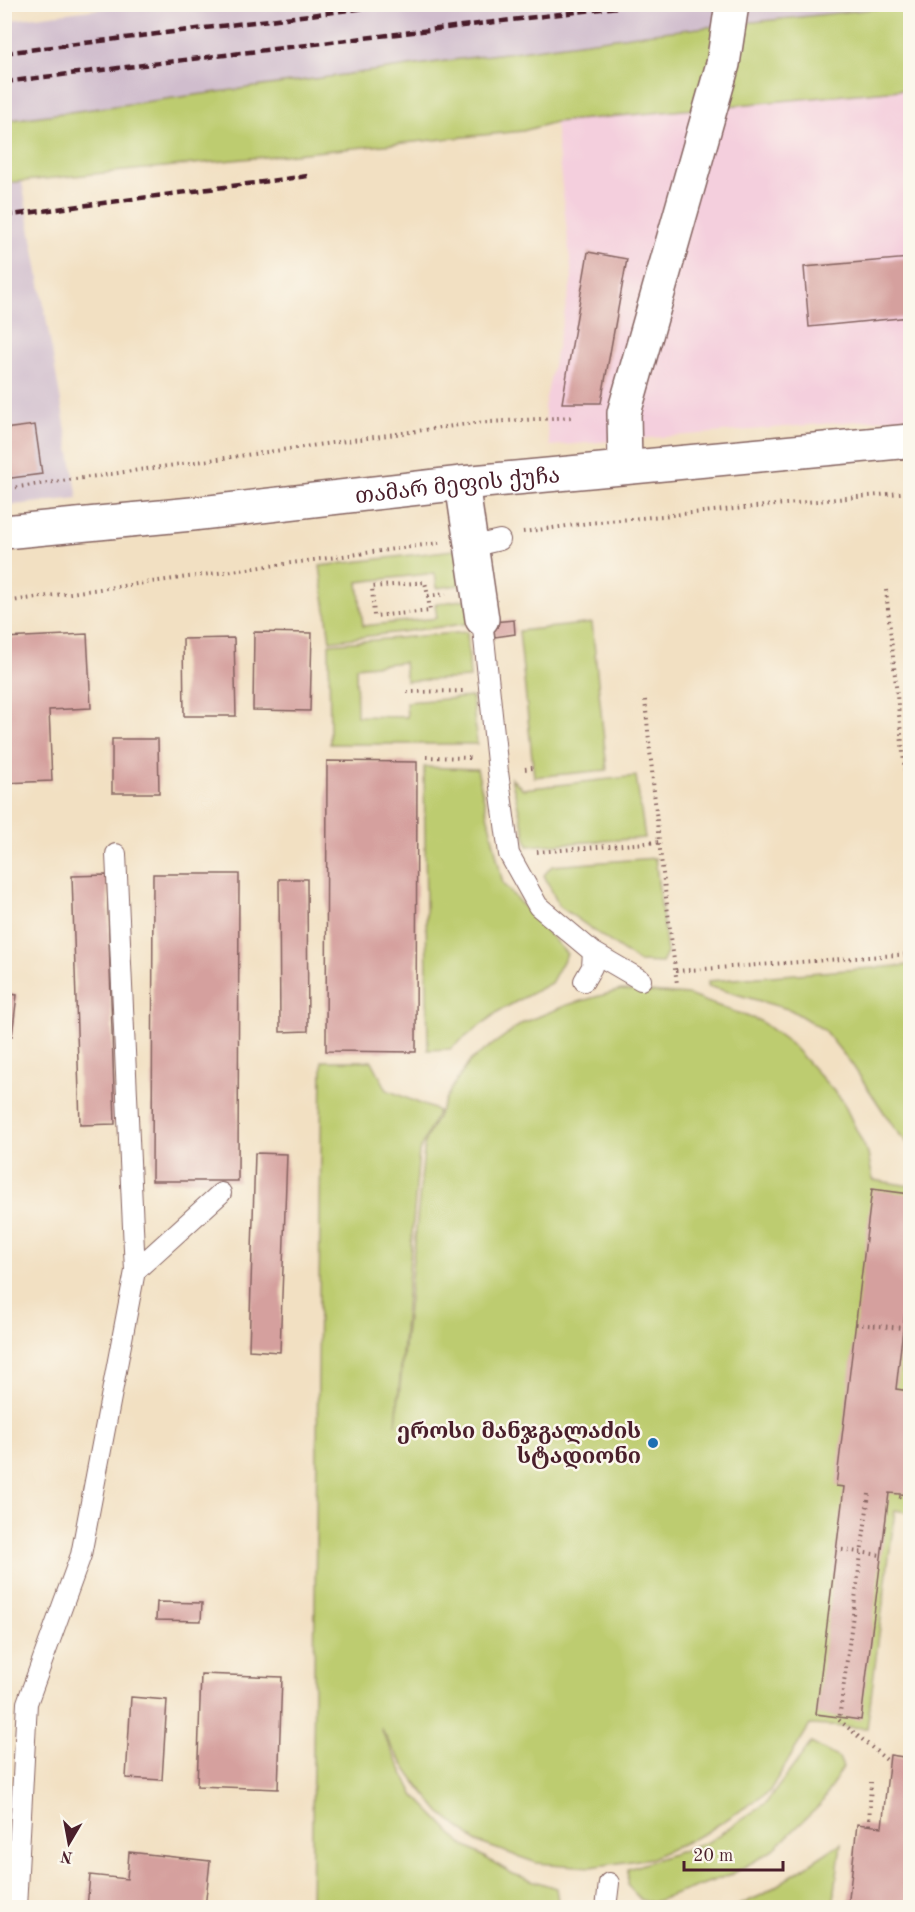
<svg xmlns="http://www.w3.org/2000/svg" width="915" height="1912" viewBox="0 0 915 1912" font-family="'Old Standard TT','Noto Serif Georgian',serif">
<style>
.built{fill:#f4cfdd}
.industrial{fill:#d0bdcd}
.green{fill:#bdcc6f;stroke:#84764d;stroke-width:1.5}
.building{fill:#d5a09e}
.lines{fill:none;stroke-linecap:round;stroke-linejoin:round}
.service-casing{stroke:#856360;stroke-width:22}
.minor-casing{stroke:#856360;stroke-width:36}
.tertiary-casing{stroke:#856360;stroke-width:36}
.secondary-casing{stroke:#856360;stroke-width:36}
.path{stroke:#856360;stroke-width:4;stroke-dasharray:1.5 4.5;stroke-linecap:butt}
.service{stroke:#fff;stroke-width:20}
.minor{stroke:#fff;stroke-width:33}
.tertiary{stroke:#fff;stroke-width:33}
.secondary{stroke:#fff;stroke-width:33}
.rail{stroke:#4a1f2b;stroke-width:4.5;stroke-dasharray:9 4.5;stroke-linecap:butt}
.poi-dot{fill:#1f6fb2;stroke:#fbf7ec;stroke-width:2}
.labels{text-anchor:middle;stroke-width:5;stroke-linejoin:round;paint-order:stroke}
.street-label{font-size:22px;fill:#4a1f2b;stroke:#fbf7ec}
.poi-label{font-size:22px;font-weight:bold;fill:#4a1f2b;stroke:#fbf7ec;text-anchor:end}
</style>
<rect width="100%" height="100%" fill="#fbf7ec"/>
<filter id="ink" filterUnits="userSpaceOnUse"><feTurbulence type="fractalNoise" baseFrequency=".0167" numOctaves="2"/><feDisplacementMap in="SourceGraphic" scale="12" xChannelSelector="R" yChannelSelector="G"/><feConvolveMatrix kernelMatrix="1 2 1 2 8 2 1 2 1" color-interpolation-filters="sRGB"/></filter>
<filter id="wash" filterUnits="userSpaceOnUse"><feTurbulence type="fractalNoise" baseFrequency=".008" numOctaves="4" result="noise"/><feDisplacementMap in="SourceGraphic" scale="24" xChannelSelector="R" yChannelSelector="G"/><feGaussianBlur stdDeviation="1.35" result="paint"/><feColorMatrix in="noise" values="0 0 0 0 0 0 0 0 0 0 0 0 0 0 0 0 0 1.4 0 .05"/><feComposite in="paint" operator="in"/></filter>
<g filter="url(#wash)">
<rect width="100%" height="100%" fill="#f2e0c2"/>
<path class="built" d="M 910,89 L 910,417 L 550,446 L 544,407 L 572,278 L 555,122 Z"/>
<path class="industrial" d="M 138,4 L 910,5 L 645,34 L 5,121 L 4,21 Z
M 22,182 L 78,498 L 5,506 L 4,183 Z"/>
<path class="green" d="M 910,5 L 910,89 L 555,122 L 523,131 L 5,183 L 4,121 L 645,34 Z
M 462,549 L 466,584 L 437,588 L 435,573 L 358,582 L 363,626 L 437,618 L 435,604 L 468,599 L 471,623 L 330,641 L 320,566 Z
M 592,623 L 607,770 L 534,777 L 519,631 Z
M 467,632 L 470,678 L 406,681 L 404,662 L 356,667 L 357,716 L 407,717 L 406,702 L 472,697 L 477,744 L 330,744 L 329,644 Z
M 424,767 L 477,769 L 503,884 L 567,954 L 551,983 L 499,1011 L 450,1049 L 428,1050 Z
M 636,776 L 645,838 L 528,846 L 511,778 L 523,789 Z
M 655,858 L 667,953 L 662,963 L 639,962 L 559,906 L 544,875 L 552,866 Z
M 910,965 L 910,1146 L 895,1129 L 853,1066 L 824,1030 L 791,1010 L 708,986 L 708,981 Z
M 621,990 L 688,995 L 760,1021 L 791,1044 L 842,1100 L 868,1154 L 873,1180 L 910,1186 L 910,1305 L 902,1373 L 910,1375 L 910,1513 L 895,1510 L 867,1728 L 810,1725 L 769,1792 L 707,1832 L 652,1858 L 591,1867 L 537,1863 L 477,1842 L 440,1812 L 413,1779 L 391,1746 L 381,1728 L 384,1736 L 415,1796 L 462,1844 L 513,1874 L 556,1888 L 559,1907 L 311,1908 L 322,1061 L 372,1061 L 387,1090 L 438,1111 L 419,1152 L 396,1425 L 425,1141 L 451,1089 L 471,1060 L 523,1023 L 567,1005 Z
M 811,1743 L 839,1758 L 843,1767 L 821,1804 L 772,1851 L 732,1874 L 654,1902 L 641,1900 L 627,1885 L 628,1869 L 708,1842 L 766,1803 Z
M 841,1843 L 833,1907 L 735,1907 L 764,1894 Z"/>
<g id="blocks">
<path class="building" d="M 588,252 L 627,259 L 601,403 L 562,403 Z
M 910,258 L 910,317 L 809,327 L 804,267 Z
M 35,425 L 42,474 L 4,479 L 4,429 Z
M 514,620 L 515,634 L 495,637 L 493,622 Z
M 254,632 L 312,633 L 310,711 L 253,710 Z
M 87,634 L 91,708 L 49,710 L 52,781 L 4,783 L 4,638 Z
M 234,638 L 236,716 L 184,716 L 183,639 Z
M 112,739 L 158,739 L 159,793 L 112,793 Z
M 327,761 L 417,762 L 416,1052 L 326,1051 Z
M 153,874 L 239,874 L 238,1181 L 152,1181 Z
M 107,875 L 115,1124 L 80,1125 L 72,876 Z
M 279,879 L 307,879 L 308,1031 L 280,1032 Z
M 4,993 L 17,995 L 12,1036 L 4,1036 Z
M 255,1153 L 287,1154 L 280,1352 L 249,1350 Z
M 872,1189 L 910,1194 L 910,1268 L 896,1389 L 910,1391 L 910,1495 L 889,1493 L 861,1720 L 816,1714 L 844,1487 L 836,1486 Z
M 157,1602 L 202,1603 L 201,1621 L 156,1620 Z
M 201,1674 L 282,1677 L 278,1789 L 197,1786 Z
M 131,1697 L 167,1700 L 162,1780 L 126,1778 Z
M 890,1755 L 910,1758 L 910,1908 L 848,1908 L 857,1824 L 882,1827 Z
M 129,1852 L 210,1861 L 205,1908 L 87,1908 L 90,1875 L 127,1879 Z"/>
</g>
</g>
<g filter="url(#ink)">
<use href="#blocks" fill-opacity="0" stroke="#856360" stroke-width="1.5"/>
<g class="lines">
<g class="service-casing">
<path id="service" d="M 470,547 L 500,540
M 482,619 L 498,772 L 509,854 L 538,906 L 593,952 L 592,967 L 584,981
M 593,952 L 641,980
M 135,1271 L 221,1193
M 16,1908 L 27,1703 L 81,1555 L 135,1271 L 116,854
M 606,1908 L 609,1883"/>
</g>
<g class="minor-casing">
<path id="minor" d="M 462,483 L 482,619"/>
</g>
<g class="tertiary-casing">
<path id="tertiary" d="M 625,467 L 624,413 L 723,64 L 732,4"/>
</g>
<g class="secondary-casing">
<g id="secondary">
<path id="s1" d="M 4,532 L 192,514 L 462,483 L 910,441"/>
</g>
</g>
<path class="path" d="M 4,489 L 474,423 L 572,417
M 523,532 L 589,523 L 910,492
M 886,590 L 910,820
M 428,596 L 430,611 L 374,616 L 372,587 L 425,582 L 428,596 L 446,594
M 4,602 L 439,543
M 407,692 L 464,691
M 645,700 L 659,842 L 677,984
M 426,757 L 472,758
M 525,769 L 533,768
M 537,852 L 659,842
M 676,971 L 910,954
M 856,1324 L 903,1328
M 869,1494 L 839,1720 L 889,1762
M 899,1497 L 910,1499
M 836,1549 L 881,1555
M 869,1825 L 871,1782"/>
<use href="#service" class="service"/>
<use href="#minor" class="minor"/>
<use href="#tertiary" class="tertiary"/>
<use href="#secondary" class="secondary"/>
<path class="rail" d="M 4,53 L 398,4
M 4,82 L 642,4
M 4,216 L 308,176"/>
</g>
</g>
<circle class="poi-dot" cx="653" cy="1443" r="6"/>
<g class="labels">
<g class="street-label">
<text dy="8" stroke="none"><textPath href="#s1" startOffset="456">თამარ მეფის ქუჩა</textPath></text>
</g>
<g class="poi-label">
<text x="641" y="1438">ეროსი მანჯგალაძის<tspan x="641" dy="25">სტადიონი</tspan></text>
</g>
</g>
<rect width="915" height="1912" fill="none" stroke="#fbf7ec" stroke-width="24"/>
<g transform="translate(69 1843) rotate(190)" stroke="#fbf7ec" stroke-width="4.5" paint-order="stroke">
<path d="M0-4.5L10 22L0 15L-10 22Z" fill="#4a1f2b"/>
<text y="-9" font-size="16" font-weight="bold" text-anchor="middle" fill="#4a1f2b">N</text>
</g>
<path d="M684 1861v9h99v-9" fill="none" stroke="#4a1f2b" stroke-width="3"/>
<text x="693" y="1861" font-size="18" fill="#4a1f2b" stroke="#fbf7ec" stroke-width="4.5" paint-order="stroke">20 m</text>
</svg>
